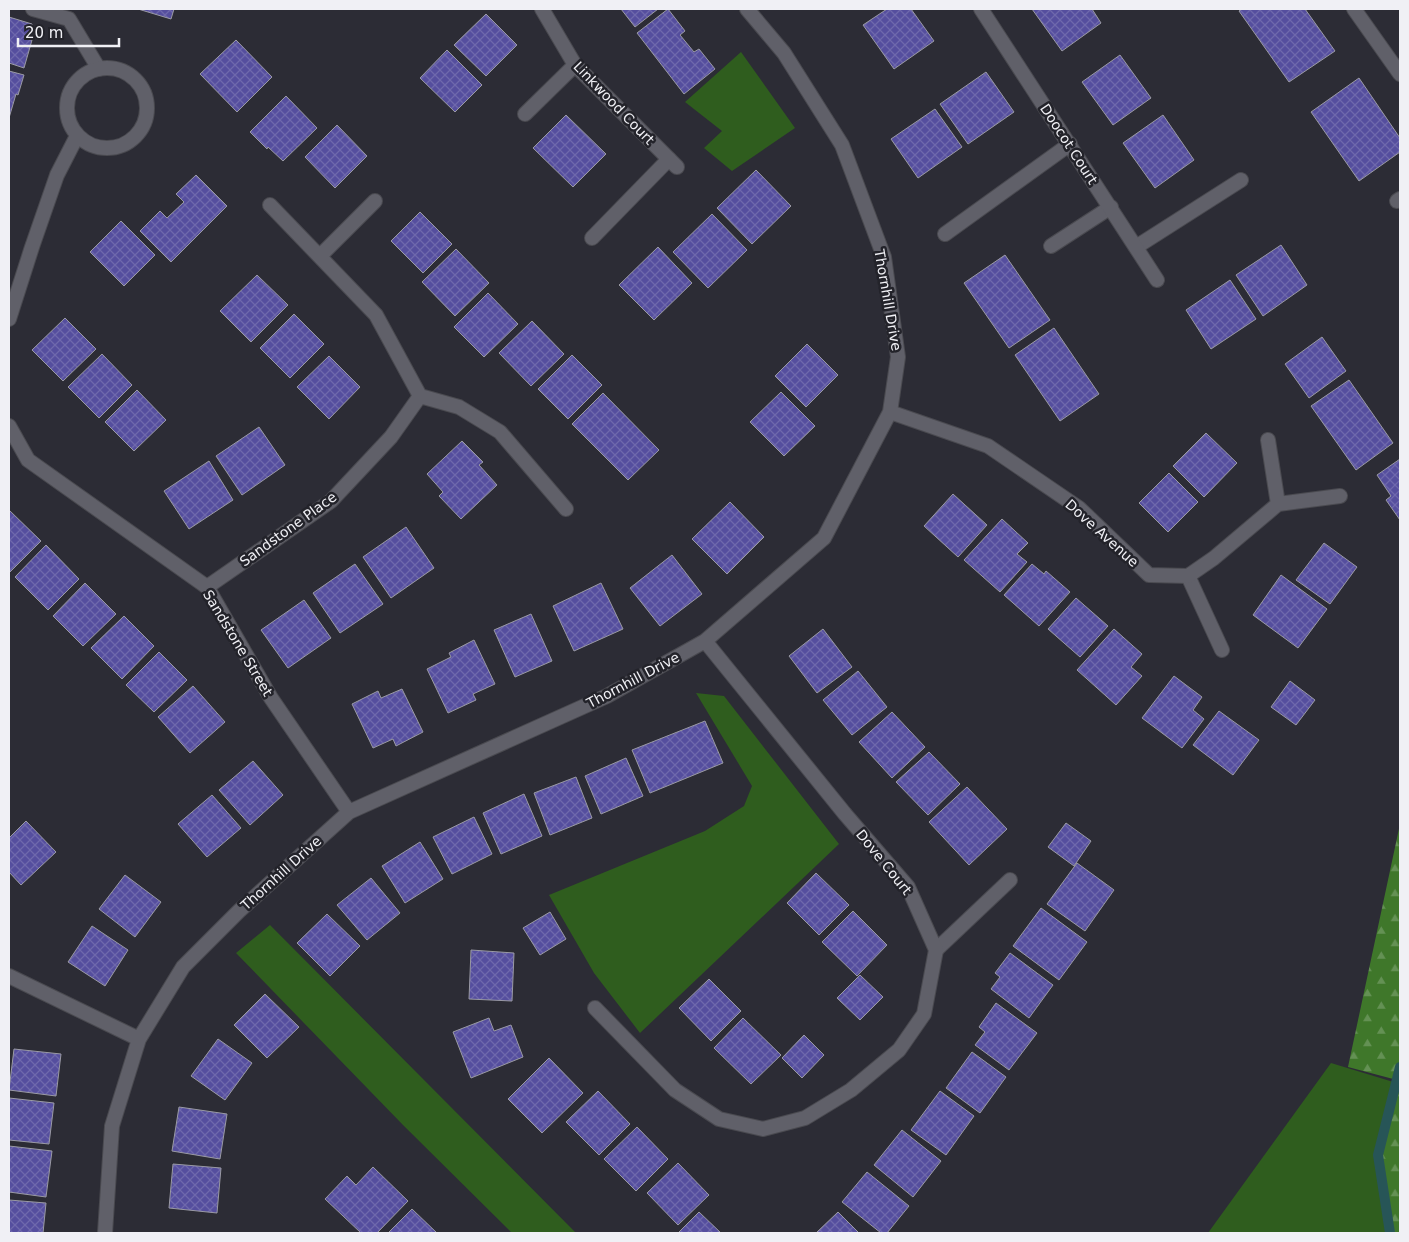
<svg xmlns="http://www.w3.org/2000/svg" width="1409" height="1242" viewBox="0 0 1409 1242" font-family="'DejaVu Sans',sans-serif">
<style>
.green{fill:#2f5d1e}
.forest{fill:url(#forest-firs)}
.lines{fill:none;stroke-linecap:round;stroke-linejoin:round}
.stream{stroke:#275557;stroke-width:10}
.building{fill:url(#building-cross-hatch);stroke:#9a9aa4}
.service-casing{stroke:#4a4a50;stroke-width:16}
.minor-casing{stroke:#4a4a50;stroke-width:16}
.service{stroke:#606069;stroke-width:14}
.minor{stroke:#606069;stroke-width:14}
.labels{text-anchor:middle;stroke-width:5;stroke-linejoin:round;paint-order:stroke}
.street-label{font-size:14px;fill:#f0f0f5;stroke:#23232a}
</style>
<defs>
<pattern id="forest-firs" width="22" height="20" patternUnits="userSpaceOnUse" patternTransform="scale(1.25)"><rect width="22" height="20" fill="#3f772a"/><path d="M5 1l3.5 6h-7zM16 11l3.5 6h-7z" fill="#649154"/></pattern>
<pattern id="building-cross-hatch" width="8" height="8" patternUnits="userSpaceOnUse" patternTransform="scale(1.25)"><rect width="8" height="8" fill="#554e9e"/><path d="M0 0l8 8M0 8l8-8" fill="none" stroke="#6e68ac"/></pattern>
</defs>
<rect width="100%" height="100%" fill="#2c2c35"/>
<path class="green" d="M 741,52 L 795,128 L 732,171 L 704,148 L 722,131 L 685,102 Z
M 696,693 L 724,696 L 839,844 L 640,1033 L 594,973 L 549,895 L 705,831 L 744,806 L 752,786 Z
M 270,925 L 576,1233 L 512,1233 L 403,1125 L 236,953 Z
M 1331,1063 L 1400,1084 L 1400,1233 L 1208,1233 Z"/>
<path class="forest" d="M 1400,824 L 1400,1233 L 1390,1233 L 1378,1155 L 1397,1080 L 1348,1067 Z"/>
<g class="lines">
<path class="stream" d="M 1390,1233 L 1378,1155 L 1400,1067"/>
</g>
<path class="building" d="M 138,9 L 174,9 L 171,19 Z
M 621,9 L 658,9 L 635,27 Z
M 668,9 L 685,31 L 680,35 L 694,52 L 699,49 L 715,69 L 684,94 L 637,33 Z
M 887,9 L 911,9 L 934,41 L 894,69 L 863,25 Z
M 1032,9 L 1092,9 L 1101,23 L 1062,51 Z
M 1242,9 L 1305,9 L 1335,51 L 1289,82 L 1239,11 Z
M 486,14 L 517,45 L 486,76 L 454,45 Z
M 9,17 L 32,24 L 28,39 L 32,40 L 24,68 L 9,63 Z
M 236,40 L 272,77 L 237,112 L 200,74 Z
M 447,50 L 482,85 L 455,112 L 420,78 Z
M 1120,55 L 1151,98 L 1113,125 L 1082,82 Z
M 9,71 L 24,75 L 18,95 L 16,94 L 9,118 Z
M 986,72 L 1014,112 L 968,144 L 940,104 Z
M 1359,78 L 1400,138 L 1400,152 L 1359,181 L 1311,112 Z
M 286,96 L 317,128 L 283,161 L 268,147 L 267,149 L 250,132 Z
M 935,109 L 962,147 L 918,178 L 891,139 Z
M 566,115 L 606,154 L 573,187 L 533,148 Z
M 1163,115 L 1194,160 L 1155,188 L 1123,143 Z
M 337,125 L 367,156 L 335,188 L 305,157 Z
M 756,170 L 791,206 L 752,244 L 717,208 Z
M 196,175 L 227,206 L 171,262 L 140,231 L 160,211 L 167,218 L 184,202 L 176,194 Z
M 420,212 L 452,244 L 423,273 L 391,241 Z
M 712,214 L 747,250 L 708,288 L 673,252 Z
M 121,221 L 155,255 L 124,286 L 90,252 Z
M 1281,245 L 1307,285 L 1263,316 L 1236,275 Z
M 658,247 L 692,283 L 654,320 L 619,285 Z
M 456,249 L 489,283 L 455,316 L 422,282 Z
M 1005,255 L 1050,320 L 1009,348 L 964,283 Z
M 257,275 L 288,305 L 251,342 L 220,311 Z
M 1230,280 L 1256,319 L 1211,349 L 1186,310 Z
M 488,293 L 518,324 L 484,357 L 454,327 Z
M 294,314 L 324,344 L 290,378 L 260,348 Z
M 65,318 L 96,349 L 63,381 L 32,350 Z
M 532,321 L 564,354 L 531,386 L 499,353 Z
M 1054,328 L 1099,394 L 1060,421 L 1015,355 Z
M 1322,337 L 1346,371 L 1309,398 L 1285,364 Z
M 807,344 L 838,375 L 806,407 L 775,376 Z
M 102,354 L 132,385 L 99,418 L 68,387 Z
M 572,355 L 602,385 L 568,419 L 538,389 Z
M 329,356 L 360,387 L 329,419 L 297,387 Z
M 1349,380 L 1393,443 L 1356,470 L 1311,406 Z
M 137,390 L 166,420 L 134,451 L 105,422 Z
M 781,392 L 815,426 L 784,456 L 750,422 Z
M 603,393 L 659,450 L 628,480 L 572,424 Z
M 259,427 L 285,465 L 242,495 L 216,456 Z
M 1206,433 L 1237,463 L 1204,497 L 1173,466 Z
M 462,441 L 483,462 L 479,465 L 497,485 L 461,519 L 439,496 L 443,492 L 427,474 Z
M 1400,459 L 1400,520 L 1386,500 L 1391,496 L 1377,475 Z
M 209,461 L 233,500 L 189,529 L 164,491 Z
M 1169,473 L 1198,502 L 1168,532 L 1139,503 Z
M 953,494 L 987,525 L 958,557 L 924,526 Z
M 730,502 L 764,537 L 727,574 L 692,539 Z
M 9,510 L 41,541 L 10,572 L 9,571 Z
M 1002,519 L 1028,543 L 1017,554 L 1027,562 L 1000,592 L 964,560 Z
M 406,527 L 434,568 L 391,598 L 363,557 Z
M 1324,543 L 1357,567 L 1330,604 L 1296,580 Z
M 46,545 L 79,579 L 48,610 L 15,577 Z
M 672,555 L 702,594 L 660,626 L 630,588 Z
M 355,564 L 383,604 L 340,633 L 313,593 Z
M 1032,564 L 1044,574 L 1046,571 L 1070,592 L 1039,626 L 1004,595 Z
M 1281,575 L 1327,609 L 1298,648 L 1253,615 Z
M 85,583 L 116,614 L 83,646 L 53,616 Z
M 601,583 L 623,629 L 574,651 L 553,606 Z
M 1076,598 L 1108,626 L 1080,657 L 1048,629 Z
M 304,600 L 331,638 L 288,668 L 261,630 Z
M 531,614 L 552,661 L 515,677 L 494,630 Z
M 124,616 L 154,646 L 122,679 L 91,648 Z
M 823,629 L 852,667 L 817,693 L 789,656 Z
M 1114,629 L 1142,654 L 1131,667 L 1142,676 L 1116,705 L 1077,670 Z
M 474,640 L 495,684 L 473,694 L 476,700 L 448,713 L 427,669 L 451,657 L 449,653 Z
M 159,652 L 187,680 L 154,712 L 126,685 Z
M 858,671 L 887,707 L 852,735 L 823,700 Z
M 1174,676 L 1202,697 L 1193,710 L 1204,719 L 1182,748 L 1142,718 Z
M 1290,681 L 1315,700 L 1296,725 L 1271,707 Z
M 193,686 L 225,722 L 190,753 L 158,717 Z
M 402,689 L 423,732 L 396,746 L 393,739 L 373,748 L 352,704 L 378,691 L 381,698 Z
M 1219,711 L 1259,740 L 1233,775 L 1193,745 Z
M 892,712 L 925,747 L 892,778 L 859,742 Z
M 705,721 L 723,763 L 650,793 L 632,750 Z
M 929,752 L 960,784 L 928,815 L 896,782 Z
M 626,758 L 643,796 L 601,814 L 585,776 Z
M 253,761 L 283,795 L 250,825 L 219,790 Z
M 576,777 L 592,818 L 550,835 L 534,793 Z
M 967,787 L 1007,829 L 969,865 L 929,822 Z
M 524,794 L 542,836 L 501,854 L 483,813 Z
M 212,795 L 241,828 L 207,857 L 178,824 Z
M 474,817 L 492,854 L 452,874 L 433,837 Z
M 26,821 L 56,852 L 21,885 L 9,872 L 9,838 Z
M 1066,823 L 1091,841 L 1074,866 L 1048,847 Z
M 420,842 L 443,879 L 405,903 L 382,866 Z
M 1077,863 L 1114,890 L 1085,931 L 1047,904 Z
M 816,873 L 849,905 L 819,935 L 787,903 Z
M 125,875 L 161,902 L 135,937 L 99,909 Z
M 371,878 L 400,913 L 367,940 L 337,905 Z
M 1041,908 L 1087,942 L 1059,980 L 1013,946 Z
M 853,911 L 887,945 L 857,976 L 822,942 Z
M 550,912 L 566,939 L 540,955 L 523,928 Z
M 327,914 L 360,946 L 330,976 L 297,943 Z
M 92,926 L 128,950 L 105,986 L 68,962 Z
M 471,950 L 514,953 L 512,1001 L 469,999 Z
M 1010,953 L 1053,985 L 1029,1018 L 991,989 L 1000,977 L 995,973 Z
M 860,975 L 883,997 L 860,1020 L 837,998 Z
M 709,979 L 741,1011 L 711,1041 L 679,1008 Z
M 265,994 L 299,1027 L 267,1058 L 234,1025 Z
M 996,1003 L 1037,1033 L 1009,1070 L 975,1045 L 985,1032 L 979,1027 Z
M 489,1018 L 494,1031 L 511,1025 L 523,1057 L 471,1078 L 453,1032 Z
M 743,1018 L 781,1055 L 751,1084 L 714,1048 Z
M 804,1035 L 824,1055 L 802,1078 L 782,1058 Z
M 218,1039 L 252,1063 L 225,1100 L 191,1076 Z
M 14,1049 L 61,1054 L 56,1096 L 9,1090 Z
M 972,1052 L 1006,1077 L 980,1113 L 946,1088 Z
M 549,1058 L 583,1093 L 542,1133 L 508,1099 Z
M 598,1091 L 630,1124 L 599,1155 L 566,1122 Z
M 940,1091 L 974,1116 L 946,1155 L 911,1130 Z
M 9,1098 L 54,1103 L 49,1144 L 9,1140 Z
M 179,1107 L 227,1114 L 220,1159 L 172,1151 Z
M 637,1127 L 668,1159 L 636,1191 L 604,1159 Z
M 902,1130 L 941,1161 L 913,1197 L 874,1165 Z
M 9,1146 L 52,1151 L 46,1197 L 9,1192 Z
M 678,1163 L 709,1195 L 678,1225 L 647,1193 Z
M 173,1164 L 221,1168 L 217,1213 L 169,1208 Z
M 373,1167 L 408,1201 L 377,1233 L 361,1233 L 325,1199 L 347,1176 L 356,1185 Z
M 867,1172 L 909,1206 L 887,1233 L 881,1233 L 842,1202 Z
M 9,1200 L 46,1203 L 43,1233 L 9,1233 Z
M 412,1209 L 437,1233 L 388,1233 Z
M 699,1212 L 721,1233 L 678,1233 Z
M 838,1212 L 859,1233 L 816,1233 Z"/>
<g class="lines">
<g class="service-casing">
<path id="service" d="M 33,9 L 69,19 L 99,69
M 945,234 L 1070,144
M 592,238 L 669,159
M 1051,246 L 1111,207
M 1136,247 L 1241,180
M 1188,576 L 1222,650
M 936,950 L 1010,880"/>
</g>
<g class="minor-casing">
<path id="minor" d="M 542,9 L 575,65 L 677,167
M 981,9 L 1157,280
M 1354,9 L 1400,74
M67 108a40 40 0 1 1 80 0a40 40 0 1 1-80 0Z
M 525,114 L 575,65
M 1397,201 L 1400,199
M 270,205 L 376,315 L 420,396 L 459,407 L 500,432 L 566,509
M 320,256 L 375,201
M 9,319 L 32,247 L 57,175 L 77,136
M 890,412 L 988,446 L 1079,508 L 1149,575 L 1188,576 L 1214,558 L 1278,504
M 9,426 L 28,460 L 207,587 L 271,698 L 349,812
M 1268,440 L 1278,504 L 1340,496
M 207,587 L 331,501 L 391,437 L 420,396
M 9,976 L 139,1039
M 595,1008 L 675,1090 L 719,1119 L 763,1129 L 805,1118 L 851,1090 L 899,1050 L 924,1014 L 936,950 L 908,887 L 845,814 L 705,641
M 105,1233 L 112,1126 L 139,1039 L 183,967 L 239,911 L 349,812 L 607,696 L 705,641 L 824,538 L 890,412 L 898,357 L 884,257 L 842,145 L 784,53 L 747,9"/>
</g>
<use href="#service" class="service"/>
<use href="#minor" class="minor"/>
</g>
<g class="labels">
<g class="street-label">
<text transform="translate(614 103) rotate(46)" y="5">Linkwood Court</text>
<text transform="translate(1069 144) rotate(57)" y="5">Doocot Court</text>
<text transform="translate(888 300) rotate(80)" y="5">Thornhill Drive</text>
<text transform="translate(288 529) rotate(-36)" y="5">Sandstone Place</text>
<text transform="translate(1102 533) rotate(42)" y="5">Dove Avenue</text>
<text transform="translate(238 643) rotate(59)" y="5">Sandstone Street</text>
<text transform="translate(633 680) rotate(-28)" y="5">Thornhill Drive</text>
<text transform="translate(884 862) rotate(51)" y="5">Dove Court</text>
<text transform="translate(281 873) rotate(-42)" y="5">Thornhill Drive</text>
</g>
</g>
<rect width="1409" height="1242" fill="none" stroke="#f0f0f5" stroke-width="20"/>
<path d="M18 38v8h101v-8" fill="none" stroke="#f0f0f5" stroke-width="2.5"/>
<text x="25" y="38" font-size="15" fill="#f0f0f5" stroke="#23232a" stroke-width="4" paint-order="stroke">20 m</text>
</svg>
